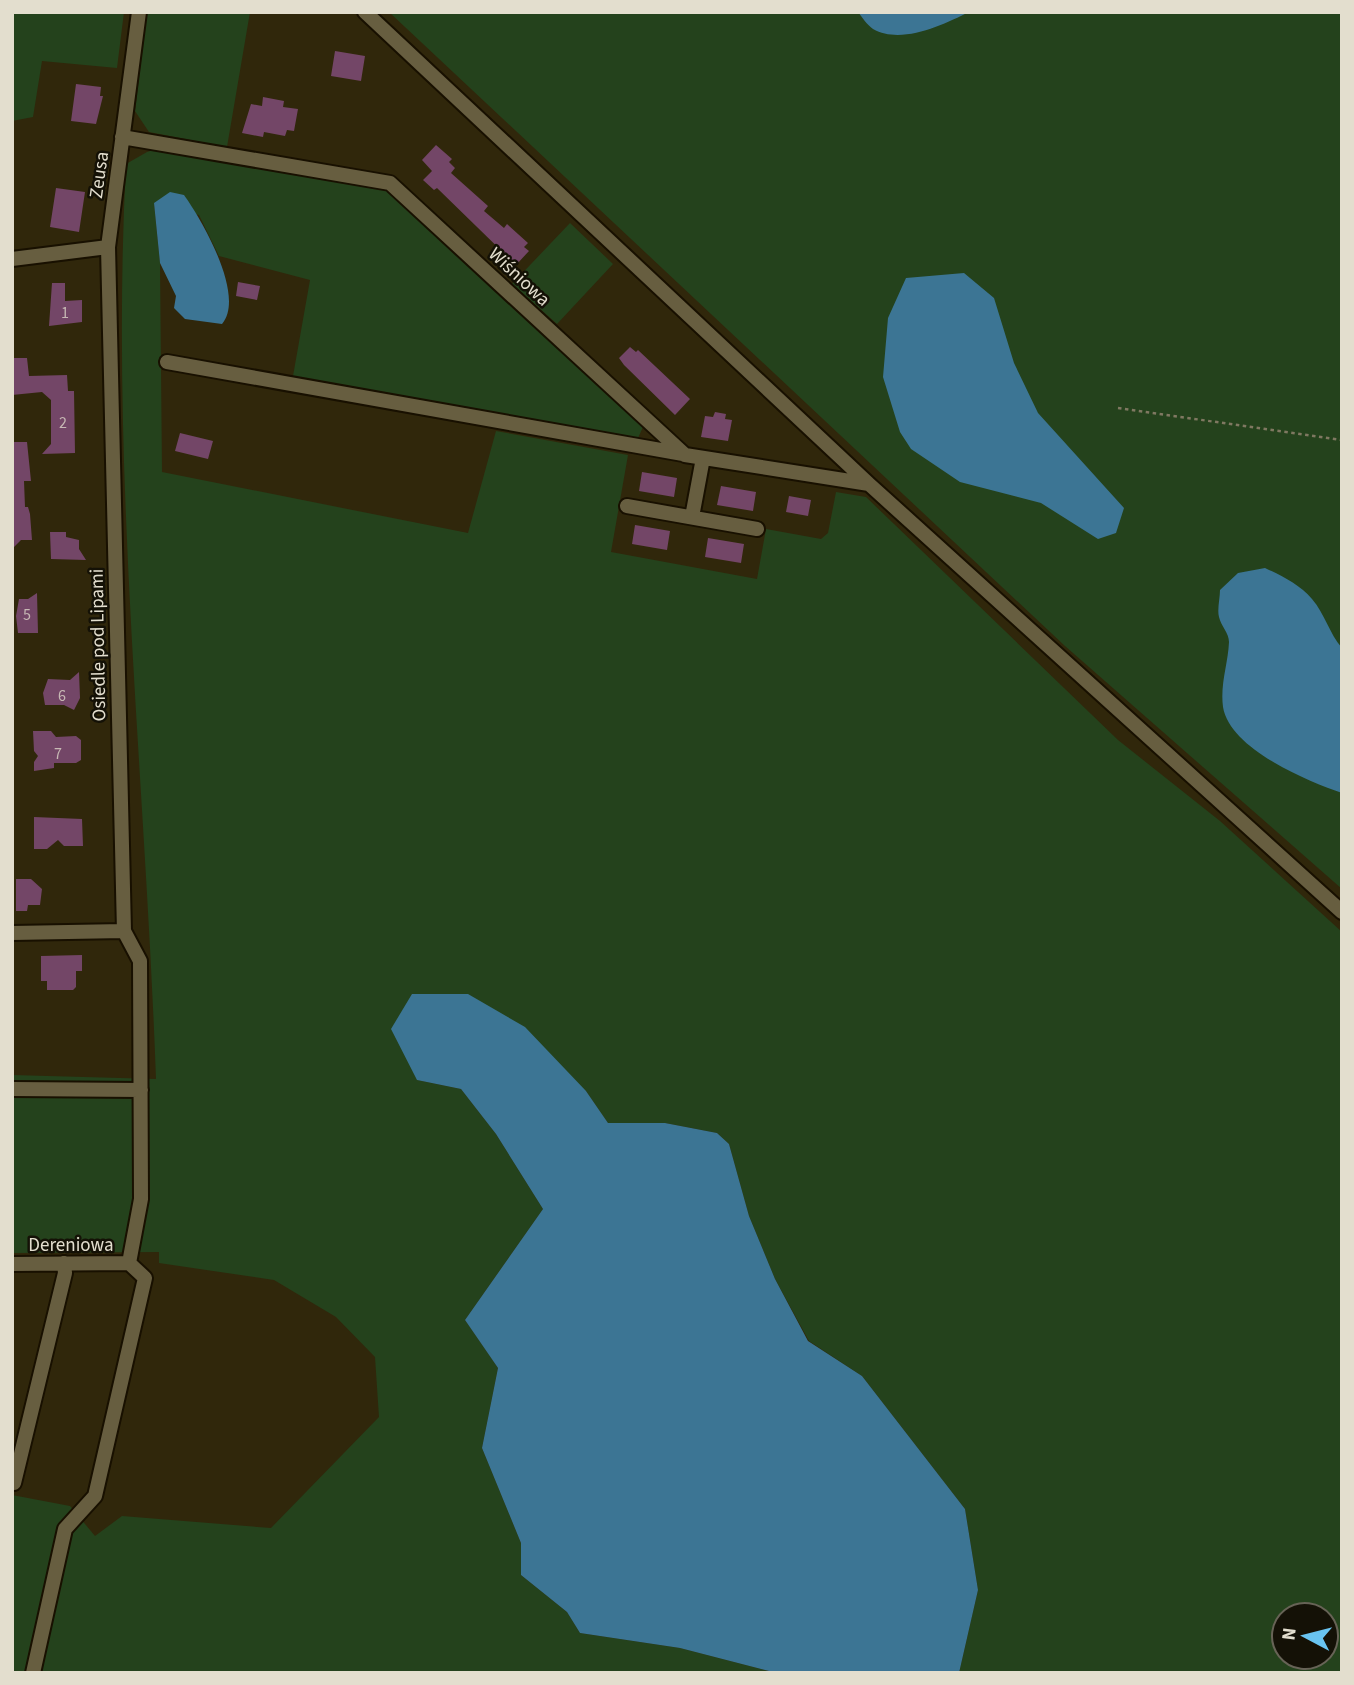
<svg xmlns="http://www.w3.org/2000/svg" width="1354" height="1685" viewBox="0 0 1354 1685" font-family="'Source Sans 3',sans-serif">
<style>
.green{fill:#24421c;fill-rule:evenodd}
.water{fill:#3c7594}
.building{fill:#734667}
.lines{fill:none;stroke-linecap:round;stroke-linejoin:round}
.minor-casing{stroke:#181000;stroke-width:18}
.path{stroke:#7f7861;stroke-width:2.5;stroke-dasharray:3.5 3.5;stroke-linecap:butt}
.minor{stroke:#675e40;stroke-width:14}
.labels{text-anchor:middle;stroke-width:5;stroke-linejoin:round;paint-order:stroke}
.number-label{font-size:16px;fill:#c7b8b4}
.street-label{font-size:19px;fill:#e3dece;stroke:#141106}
</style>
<rect width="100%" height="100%" fill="#30270b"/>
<path class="green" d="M 12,12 L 124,12 L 117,68 L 42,61 L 33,117 L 12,121 Z
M 147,12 L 250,12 L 227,147 L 149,132 L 135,111 Z
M 389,12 L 1342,12 L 1342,889 L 1065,646 Z
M 169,145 L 388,187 L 643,427 L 638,438 L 293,376 L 310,280 L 219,256 L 199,215 L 154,203 L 160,263 L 162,472 L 468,533 L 496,431 L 628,455 L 611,552 L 757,579 L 766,529 L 821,539 L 828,533 L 836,492 L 866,497 L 1118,740 L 1220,821 L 1342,932 L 1342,1673 L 959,1673 L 978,1590 L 965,1509 L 862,1376 L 809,1341 L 775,1279 L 749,1216 L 729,1144 L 717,1133 L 665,1123 L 608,1123 L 586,1091 L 417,1080 L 461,1089 L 496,1134 L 543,1209 L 465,1320 L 498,1368 L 482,1448 L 521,1543 L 521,1575 L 567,1612 L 580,1633 L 680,1648 L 777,1673 L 12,1673 L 12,1495 L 70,1506 L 95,1536 L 122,1516 L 271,1528 L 379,1417 L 375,1357 L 336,1317 L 274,1280 L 159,1263 L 159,1252 L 12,1253 L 12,1075 L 156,1079 C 145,774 110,468 126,164 L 147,152 ZM 1284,1615 L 1326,1615 L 1326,1657 L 1284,1657 Z
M 570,223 L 613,264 L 557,324 L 512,284 Z"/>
<path class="water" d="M 858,12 L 969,12 C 943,25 901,45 873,29 C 867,25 862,17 858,12 Z
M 170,192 L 184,195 C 202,220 246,296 222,324 L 185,319 L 174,308 L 176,296 L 160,263 L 154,203 Z
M 964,273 L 994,298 L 1014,363 L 1038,413 L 1124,508 L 1116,533 L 1098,539 L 1041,503 L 960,482 L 911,449 L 900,432 L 883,377 L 888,318 L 906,278 Z
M 1265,568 C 1282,576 1300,585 1312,599 C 1325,614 1329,633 1342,648 L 1342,793 C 1307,781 1230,749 1223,707 C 1220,684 1228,664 1229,642 C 1229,633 1221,626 1219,617 C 1217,610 1220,598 1220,590 L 1238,573 Z
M 412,994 L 468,994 L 525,1027 L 586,1091 L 608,1123 L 665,1123 L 717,1133 L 729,1144 L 749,1216 L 775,1279 L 808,1341 L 862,1376 L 965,1509 L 978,1590 L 959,1673 L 777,1673 L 680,1648 L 580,1633 L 567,1612 L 521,1575 L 521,1543 L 482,1448 L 498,1368 L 465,1320 L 543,1209 L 496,1134 L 461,1089 L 417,1080 L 391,1029 Z"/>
<path class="building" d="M 335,51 L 365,56 L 361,81 L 331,76 Z
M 76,84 L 101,87 L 100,96 L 103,96 L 96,124 L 71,121 Z
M 263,97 L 284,101 L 283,107 L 298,109 L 294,131 L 287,130 L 285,136 L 264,132 L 263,137 L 242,133 L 251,104 L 262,106 Z
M 436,145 L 452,159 L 449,162 L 455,168 L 451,173 L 488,206 L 484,211 L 504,228 L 507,224 L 528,243 L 524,247 L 529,251 L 516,265 L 437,188 L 434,190 L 423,180 L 432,171 L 422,160 Z
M 56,188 L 85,192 L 79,232 L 50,227 Z
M 238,282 L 260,286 L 257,300 L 236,296 Z
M 52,283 L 65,283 L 65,301 L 82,300 L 82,322 L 49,326 Z
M 630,347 L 636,352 L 638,350 L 690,399 L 675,415 L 624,365 L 619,358 Z
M 12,358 L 27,358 L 29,376 L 67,375 L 68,391 L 74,391 L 75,453 L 42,454 L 51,444 L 51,400 L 42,392 L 12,395 Z
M 715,412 L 726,414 L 725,419 L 732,420 L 728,441 L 701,437 L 705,416 L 713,417 Z
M 180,433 L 213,441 L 208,459 L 175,451 Z
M 12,442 L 27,442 L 31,481 L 24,481 L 25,507 L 28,507 L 30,514 L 32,540 L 21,540 L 12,549 Z
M 642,472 L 677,478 L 674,497 L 639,491 Z
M 721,486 L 756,492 L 753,511 L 717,505 Z
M 789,496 L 811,500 L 808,516 L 786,512 Z
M 635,525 L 670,531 L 667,550 L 632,544 Z
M 50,532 L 66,532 L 66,537 L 79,540 L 79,549 L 86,560 L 51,559 Z
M 708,538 L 744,544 L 741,563 L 705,557 Z
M 37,593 L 38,633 L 18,633 L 16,616 L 19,599 L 28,599 Z
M 79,672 L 80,698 L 74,710 L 64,705 L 45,705 L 43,693 L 48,679 L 70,680 Z
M 33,731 L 51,731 L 56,737 L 76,736 L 81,740 L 81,760 L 76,763 L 54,763 L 54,768 L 34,771 L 34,762 L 38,756 L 34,751 Z
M 34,817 L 82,819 L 83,846 L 64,846 L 58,840 L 47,849 L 34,849 Z
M 16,879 L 31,879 L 42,889 L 40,905 L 28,905 L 27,911 L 16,911 Z
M 82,955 L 82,971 L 76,971 L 76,987 L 73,990 L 47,990 L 47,981 L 41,981 L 41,956 Z"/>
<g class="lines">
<g class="minor-casing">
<path id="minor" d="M 365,12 L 870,485 L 1342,912
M 122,137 L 390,183 L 685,455 L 869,484
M 12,259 L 108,247
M 167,362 L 683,454
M 627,506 L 757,529
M 692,517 L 703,458
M 12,933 L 124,931
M 12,1089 L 141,1090
M 129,1263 L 141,1199 L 140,961 L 124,931 L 108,247 L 139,12
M 12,1264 L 129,1263
M 14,1483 L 65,1273 L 64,1263
M 33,1673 L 65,1529 L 95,1496 L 145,1278 L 129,1263"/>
</g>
<path class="path" d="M 1118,408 L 1342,440"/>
<use href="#minor" class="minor"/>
</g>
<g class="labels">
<g class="number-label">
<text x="65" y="318">1</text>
<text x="63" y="428">2</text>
<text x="27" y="620">5</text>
<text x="62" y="701">6</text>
<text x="58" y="759">7</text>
</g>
<g class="street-label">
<text transform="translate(98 175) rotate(-82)" y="7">Zeusa</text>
<text transform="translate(520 276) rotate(43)" y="7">Wiśniowa</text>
<text transform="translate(97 645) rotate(-91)" y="7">Osiedle pod Lipami</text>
<text x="71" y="1251">Dereniowa</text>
</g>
</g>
<rect width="1354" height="1685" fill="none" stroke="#e3dece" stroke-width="28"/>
<g transform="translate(1305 1636) rotate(277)"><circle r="33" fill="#141106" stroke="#676356" stroke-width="2"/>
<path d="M0-5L12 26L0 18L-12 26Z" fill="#69c4f1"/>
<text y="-10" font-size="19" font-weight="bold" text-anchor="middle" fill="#e3dece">N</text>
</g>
</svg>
